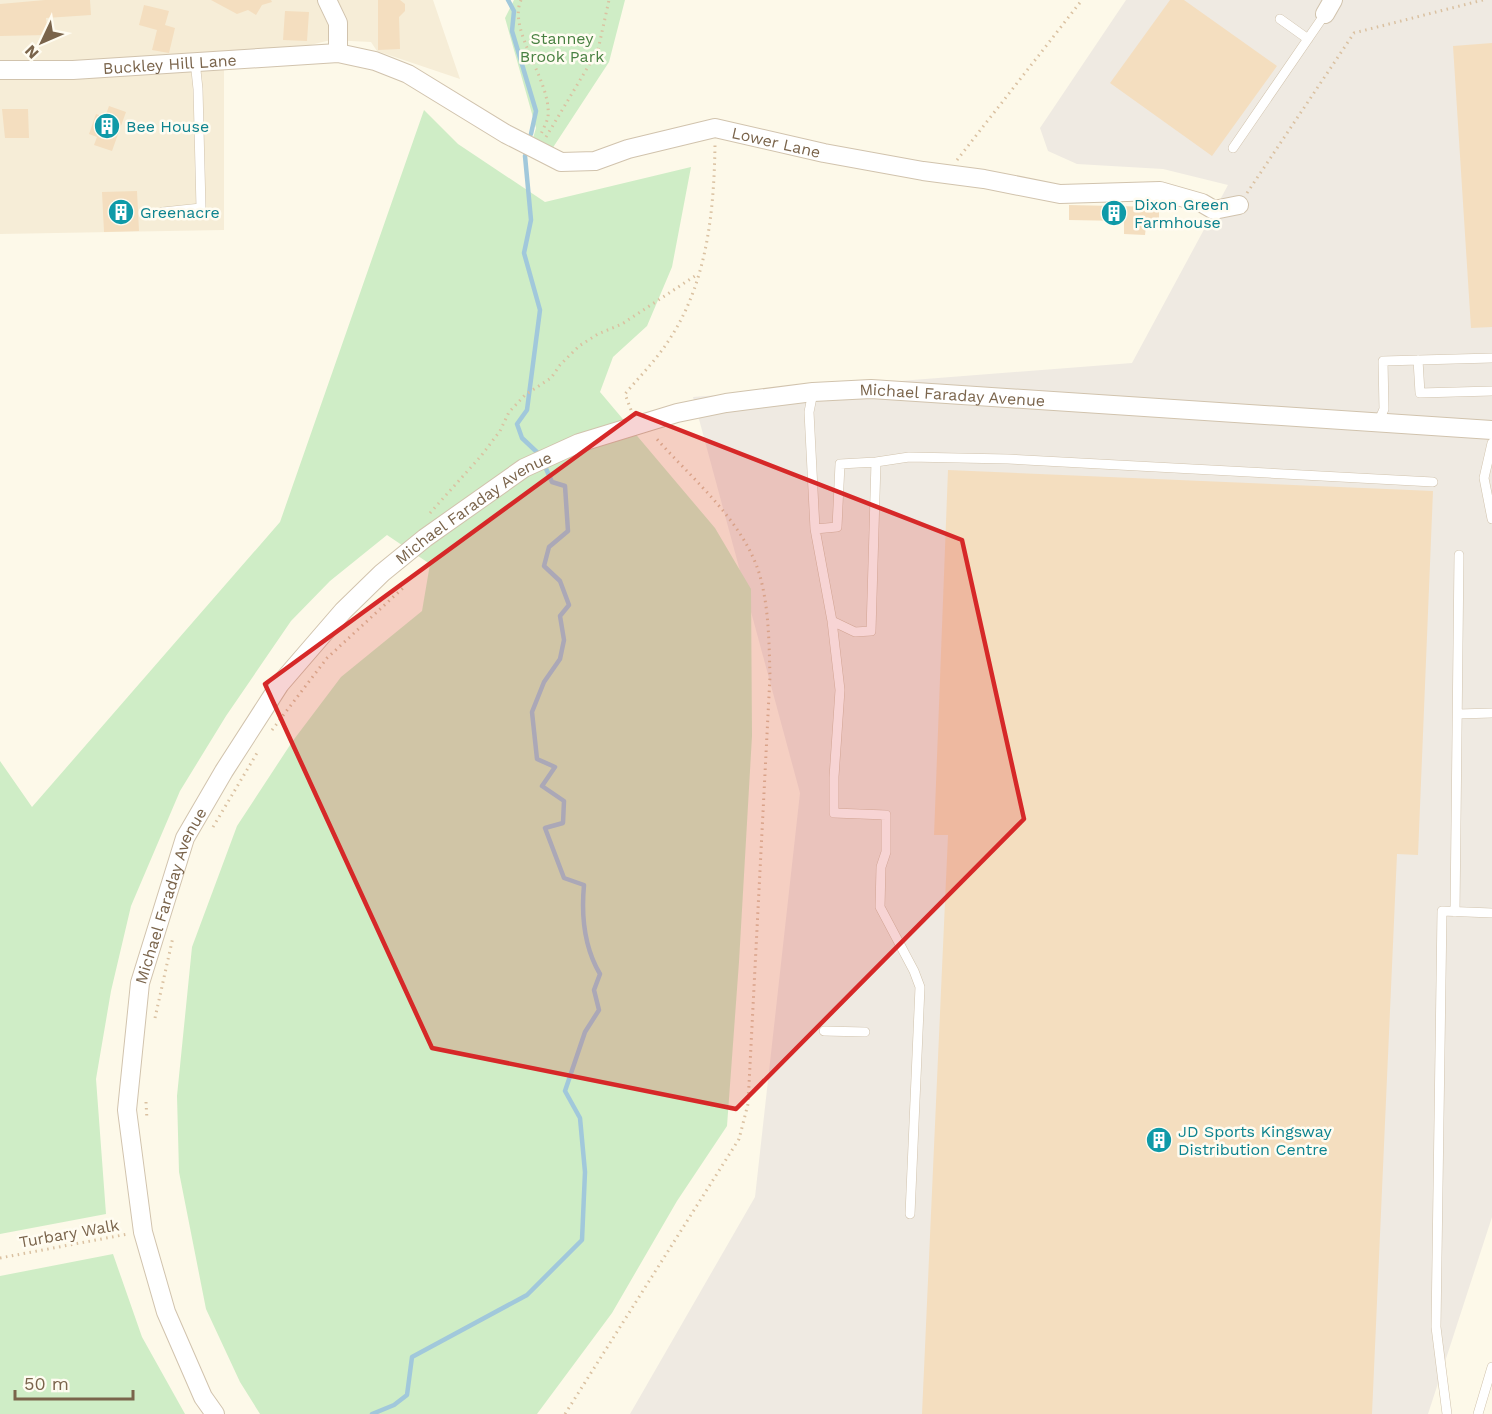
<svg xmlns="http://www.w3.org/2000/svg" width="1492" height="1414" viewBox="0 0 1492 1414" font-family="'Work Sans',sans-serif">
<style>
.residential{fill:#f6edd7}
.industrial{fill:#efeae2}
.green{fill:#cfedc6}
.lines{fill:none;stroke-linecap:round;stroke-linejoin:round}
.stream{stroke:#a1c8db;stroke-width:4.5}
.building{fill:#f4debf}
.service-casing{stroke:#d1c3ad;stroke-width:10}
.minor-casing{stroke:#d1c3ad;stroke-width:20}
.path{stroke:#dac1a1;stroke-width:3;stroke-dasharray:1.5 4.5;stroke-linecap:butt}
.service{stroke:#fff;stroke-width:9}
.minor{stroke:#fff;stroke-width:18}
.marked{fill:#d62828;fill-opacity:0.2;stroke:#d62828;stroke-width:4.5;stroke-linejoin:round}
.labels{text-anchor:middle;stroke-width:5;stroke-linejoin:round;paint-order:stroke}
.park-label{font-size:16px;fill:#498142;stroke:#fffcf1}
.street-label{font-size:16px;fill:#7a644b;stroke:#fffcf1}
.culture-label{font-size:16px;fill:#0d838f;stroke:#fffcf1;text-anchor:start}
</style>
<rect width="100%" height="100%" fill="#fdf9e9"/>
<path class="residential" d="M 0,0 L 433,0 L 460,79 L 377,51 L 371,42 L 331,40 L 310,45 L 224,53 L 224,230 L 0,234 Z"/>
<path class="industrial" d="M 1126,0 L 1492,0 L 1492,1217 L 1428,1414 L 630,1414 L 755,1197 L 800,793 L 693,397 L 1132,363 L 1228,185 L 1163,169 L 1077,164 L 1048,151 L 1040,128 Z"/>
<path class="green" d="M 514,0 L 625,0 L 609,62 L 552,149 L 531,145 L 536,128 L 505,18 Z
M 424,110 L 458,144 L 545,202 L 691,167 L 672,267 L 647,326 L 613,357 L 600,392 L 715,528 L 751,589 L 752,736 L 739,962 L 727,1126 L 677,1201 L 612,1313 L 537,1414 L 260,1414 L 240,1382 L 206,1309 L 179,1172 L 177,1096 L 192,947 L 237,826 L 292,742 L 341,677 L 422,611 L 430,564 L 387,535 L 330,581 L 291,621 L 226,716 L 180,791 L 131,906 L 111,991 L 96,1079 L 106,1214 L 0,1234 L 0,761 L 32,807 L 280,522 Z
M 113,1254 L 142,1337 L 185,1414 L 0,1414 L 0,1276 Z"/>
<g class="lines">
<path class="stream" d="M 508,0 L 514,11 L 512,31 L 536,111 L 531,134
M 525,156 L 531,220 L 524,253 L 540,310 L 527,410 L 517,424 L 522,438 L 540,455
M 372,1414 L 394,1405 L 407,1395 L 412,1357 L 527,1295 L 582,1240 L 585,1172 L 580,1118 L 565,1091 L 585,1032 L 599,1010 L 594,990 L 600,974 C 584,947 581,917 584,885 L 564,878 L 545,828 L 563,823 L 564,801 L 542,786 L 555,767 L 537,759 L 532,712 L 544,682 L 560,659 L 564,640 L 560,616 L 569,605 L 560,581 L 544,566 L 549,547 L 568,531 L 565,486 L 552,482 L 543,462"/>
</g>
<path class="building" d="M 45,0 L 90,0 L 91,15 L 46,18 L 48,35 L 0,36 L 0,4 Z
M 211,0 L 271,0 L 272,2 L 262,5 L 256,15 L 248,10 L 237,14 Z
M 378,0 L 400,0 L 405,4 L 405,11 L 399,17 L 400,49 L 378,50 Z
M 1170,0 L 1184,0 L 1277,66 L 1212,156 L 1110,83 Z
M 144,5 L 169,11 L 165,25 L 175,28 L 169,53 L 152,50 L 157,30 L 139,25 Z
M 285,11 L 309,12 L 307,41 L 283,40 Z
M 1492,43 L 1492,327 L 1471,328 L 1453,46 Z
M 109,106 L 126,112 L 112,151 L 94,145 L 97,137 L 89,134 L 96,114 L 105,117 Z
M 2,109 L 28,109 L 29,138 L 5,138 Z
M 137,191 L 139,231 L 104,232 L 102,192 Z
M 1069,205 L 1159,207 L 1159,227 L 1146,227 L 1145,235 L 1124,234 L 1124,221 L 1069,220 Z
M 948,470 L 1433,491 L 1418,855 L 1397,854 L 1372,1414 L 922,1414 L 948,835 L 934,835 Z"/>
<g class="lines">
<g class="service-casing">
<path id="service" d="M 1280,19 L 1308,39
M 1233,148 L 1325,14
M 163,212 L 201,208 L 198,89 L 195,61
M 1418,360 L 1420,393 L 1492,391
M 813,392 L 809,412 L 815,529 L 832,621 L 840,690 L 834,777 L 834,813 L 886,815 L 886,852 L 881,867 L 880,907 L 914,971 L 920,987 L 910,1214
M 1378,423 L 1384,409 L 1383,361 L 1492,358
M 1492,443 L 1484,478 L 1492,519
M 815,529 L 837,527 L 840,464 L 876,462
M 832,621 L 855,632 L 871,631 L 876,462 L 909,457 L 1008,459 L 1433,482
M 1459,714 L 1492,713
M 1455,912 L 1459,555
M 824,1031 L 865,1032
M 1447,1414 L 1436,1327 L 1442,911 L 1492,913
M 1478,1414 L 1492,1367"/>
</g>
<g class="minor-casing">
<g id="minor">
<path d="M 327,0 L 338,23 L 338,53"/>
<path d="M 1325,14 L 1333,0"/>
<path id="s1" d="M 0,70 L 73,70 L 338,53 L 375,61 L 408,74 L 506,134 L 561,162 L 595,161 L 628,149 L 715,128 L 824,153 L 923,171 L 984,179 L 1060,194 L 1160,191 L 1202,203 L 1214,210 L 1239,205"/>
<path id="s2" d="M 215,1414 L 203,1397 L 166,1312 L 143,1232 L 127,1110 L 140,983 L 185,838 L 224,771 L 280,684 L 343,611 L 382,573 L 425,538 L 524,468 L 579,443 L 677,413 L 726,403 L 813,392 L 871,389 L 1492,430"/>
</g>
</g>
<path class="path" d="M 521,0 C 507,31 552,81 548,117 C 547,122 543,129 541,134
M 546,137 L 598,50 L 609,0
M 957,160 L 1082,0
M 1247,193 L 1354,33 L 1483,0
M 631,410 L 625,394 C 640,376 657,359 669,340 C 707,283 714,212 715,145
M 430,513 L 481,456 L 500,431 L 509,412 L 525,395 L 551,378 L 560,365 L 579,346 L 598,334 L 622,324 L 698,274
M 272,730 L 327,658 L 403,588 L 395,582
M 213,827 L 257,753
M 155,1018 L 173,937
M 146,1102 L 147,1120
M 0,1258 L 128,1234
M 565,1414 L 739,1139 L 748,1104 L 770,676 C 769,643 769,609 760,576 C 744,521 692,479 655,437"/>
<use href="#service" class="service"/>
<use href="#minor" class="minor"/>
</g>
<path class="marked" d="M 636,413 L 962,540 L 1024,819 L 736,1109 L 432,1048 L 265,684 Z"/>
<defs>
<g id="building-disc" transform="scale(1.35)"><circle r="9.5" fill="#0f9aa8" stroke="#fffcf1"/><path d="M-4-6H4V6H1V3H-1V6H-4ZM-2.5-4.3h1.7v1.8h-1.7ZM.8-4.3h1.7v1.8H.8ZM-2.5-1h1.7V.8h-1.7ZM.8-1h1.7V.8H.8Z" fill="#fff"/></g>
</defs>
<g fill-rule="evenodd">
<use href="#building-disc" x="107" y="126"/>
<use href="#building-disc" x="121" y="212"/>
<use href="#building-disc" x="1114" y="213"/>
<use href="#building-disc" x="1159" y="1140"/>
</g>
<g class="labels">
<g class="park-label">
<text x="562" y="44">Stanney<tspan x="562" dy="18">Brook Park</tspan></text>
</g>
<g class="street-label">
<text dy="6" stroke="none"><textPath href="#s1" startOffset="170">Buckley Hill Lane</textPath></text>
<text dy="6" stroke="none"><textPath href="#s1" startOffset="810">Lower Lane</textPath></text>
<text dy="6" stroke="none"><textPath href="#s2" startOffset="1548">Michael Faraday Avenue</textPath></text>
<text dy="6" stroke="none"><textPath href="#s2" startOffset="1044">Michael Faraday Avenue</textPath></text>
<text dy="6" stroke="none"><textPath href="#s2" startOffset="540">Michael Faraday Avenue</textPath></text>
<text transform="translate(69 1233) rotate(-10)" y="6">Turbary Walk</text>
</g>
<g class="culture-label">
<text x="126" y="132">Bee House</text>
<text x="1134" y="210">Dixon Green<tspan x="1134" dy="18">Farmhouse</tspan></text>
<text x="140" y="218">Greenacre</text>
<text x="1178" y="1137">JD Sports Kingsway<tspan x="1178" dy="18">Distribution Centre</tspan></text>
</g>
</g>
<g transform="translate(42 42) rotate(226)" stroke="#fffcf1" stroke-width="4.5" paint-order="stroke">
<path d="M0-4.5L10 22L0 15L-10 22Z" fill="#7a644b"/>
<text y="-9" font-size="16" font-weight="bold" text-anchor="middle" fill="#7a644b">N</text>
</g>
<path d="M15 1390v9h118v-9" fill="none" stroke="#7a644b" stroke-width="3"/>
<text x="24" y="1390" font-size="18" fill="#7a644b" stroke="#fffcf1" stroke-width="4.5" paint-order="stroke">50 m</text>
</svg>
